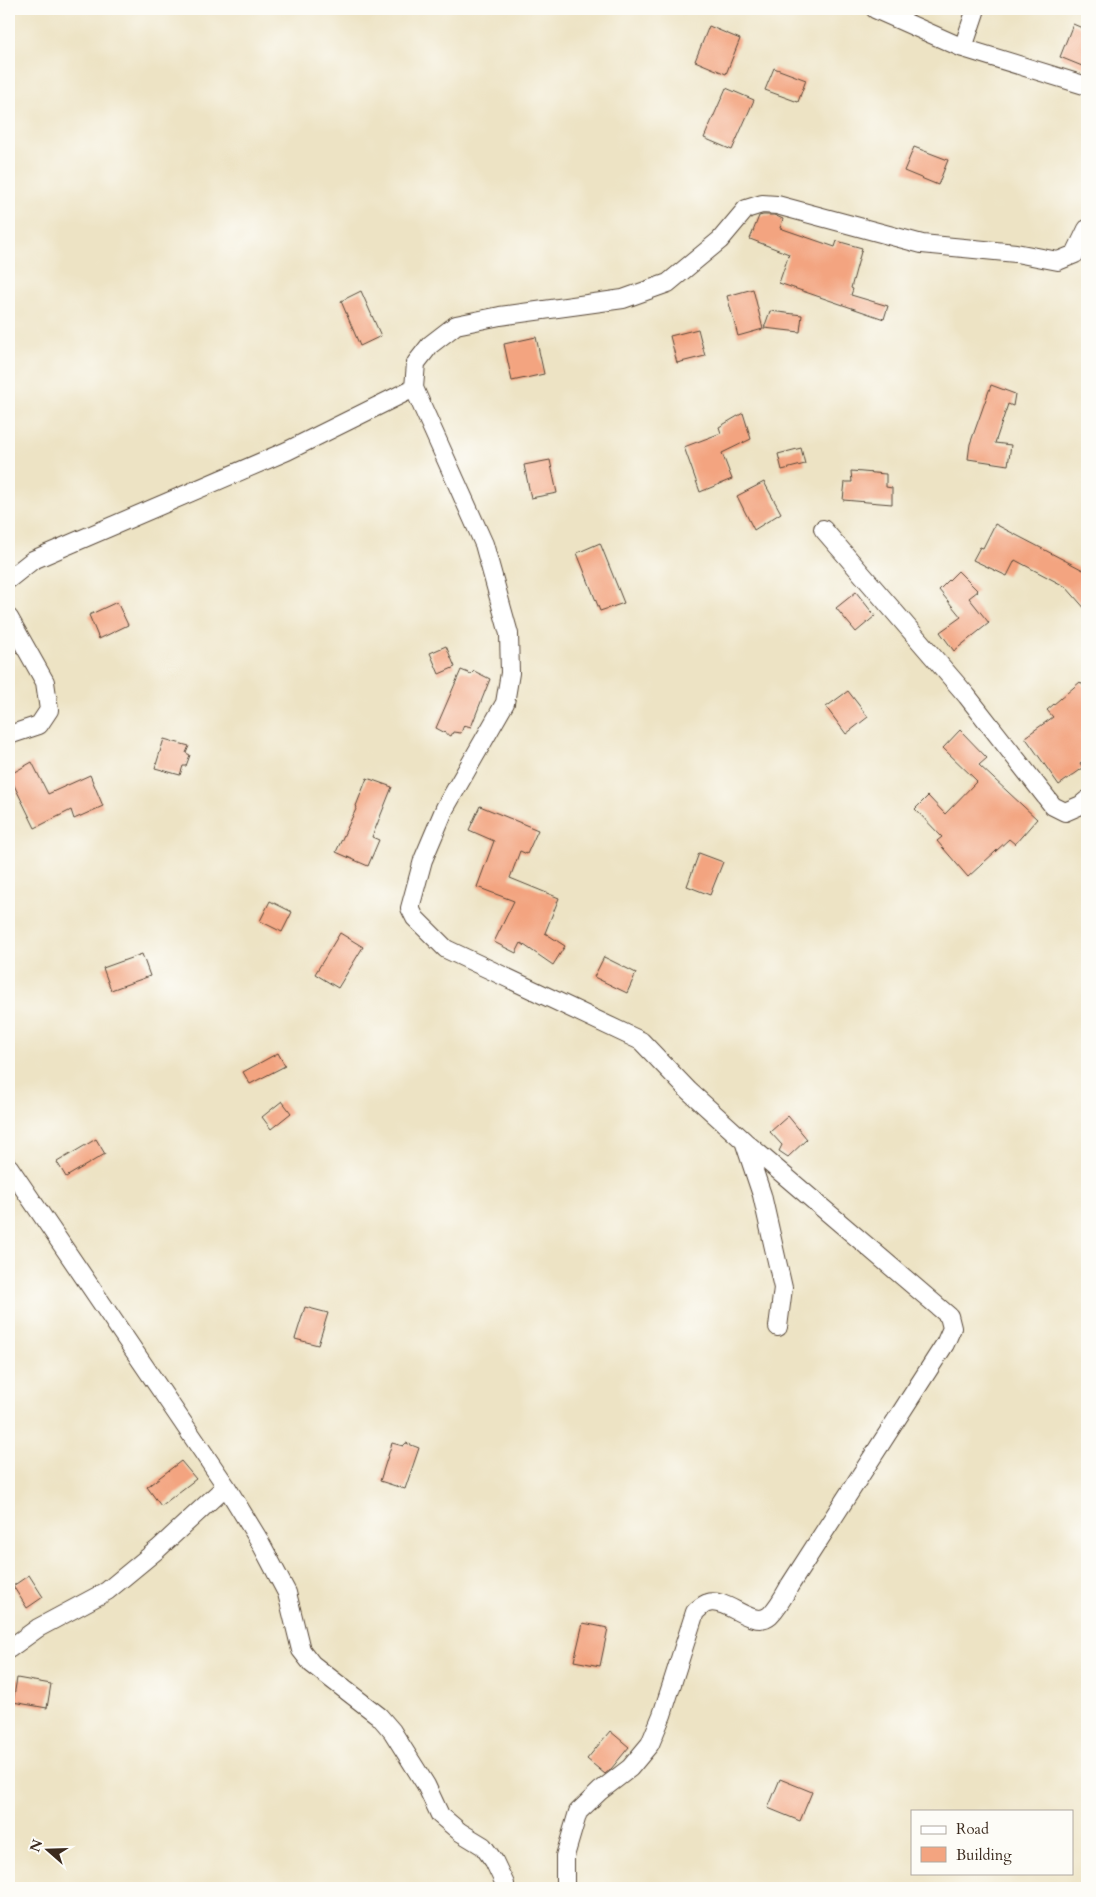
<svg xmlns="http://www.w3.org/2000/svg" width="1096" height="1897" viewBox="0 0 1096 1897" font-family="Cardo,serif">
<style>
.building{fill:#f3a480}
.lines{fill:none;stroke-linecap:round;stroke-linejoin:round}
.minor-casing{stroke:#564637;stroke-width:20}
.minor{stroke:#fff;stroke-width:18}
</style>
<rect width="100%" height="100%" fill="#fdfcf7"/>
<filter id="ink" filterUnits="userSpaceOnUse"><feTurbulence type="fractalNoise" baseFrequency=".02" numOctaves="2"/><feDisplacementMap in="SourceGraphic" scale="10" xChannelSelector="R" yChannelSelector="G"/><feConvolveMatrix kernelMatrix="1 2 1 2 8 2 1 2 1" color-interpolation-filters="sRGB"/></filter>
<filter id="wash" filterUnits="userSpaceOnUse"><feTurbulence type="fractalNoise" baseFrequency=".0096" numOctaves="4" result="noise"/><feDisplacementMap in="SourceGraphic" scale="20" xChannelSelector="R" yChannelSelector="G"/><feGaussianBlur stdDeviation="1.12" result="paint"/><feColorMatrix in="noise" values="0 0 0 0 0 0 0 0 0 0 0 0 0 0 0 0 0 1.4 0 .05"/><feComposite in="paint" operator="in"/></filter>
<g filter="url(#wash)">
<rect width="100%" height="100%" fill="#ede3c4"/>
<g id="blocks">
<path class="building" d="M 1073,24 L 1087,30 L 1087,68 L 1060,57 Z
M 709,26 L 740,39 L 726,74 L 695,61 Z
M 774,68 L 806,80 L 798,102 L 765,90 Z
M 726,88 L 754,100 L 732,150 L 704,138 Z
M 914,147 L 948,160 L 938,185 L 904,171 Z
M 763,215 L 774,215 L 783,219 L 780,228 L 835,247 L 837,241 L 862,248 L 851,288 L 853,289 L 851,295 L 888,306 L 884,319 L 779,283 L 789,254 L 750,239 L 759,216 Z
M 753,289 L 763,329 L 738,336 L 727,296 Z
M 361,291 L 381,336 L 360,346 L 341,301 Z
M 770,311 L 802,315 L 800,332 L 764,328 Z
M 698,329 L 705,356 L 677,363 L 670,336 Z
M 536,337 L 544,374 L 512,381 L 504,344 Z
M 991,385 L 1015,394 L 1013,406 L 1008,404 L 995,443 L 1011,445 L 1008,465 L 968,459 L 970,444 Z
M 743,413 L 751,439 L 722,453 L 732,479 L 700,492 L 684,447 L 721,433 L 719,427 Z
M 801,448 L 805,464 L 782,470 L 778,454 Z
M 550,460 L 557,493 L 531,498 L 524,465 Z
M 851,471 L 886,474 L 886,487 L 892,488 L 892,504 L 843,500 L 845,482 L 852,482 Z
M 764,482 L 781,513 L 754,530 L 737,496 Z
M 995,524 L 1087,572 L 1087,611 L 1066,587 L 1015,560 L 1007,576 L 973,560 L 980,547 L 983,548 Z
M 600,543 L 624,603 L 600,611 L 577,553 Z
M 958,571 L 978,591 L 969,598 L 989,623 L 954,651 L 940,632 L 961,617 L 939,590 Z
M 856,592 L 875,616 L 856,632 L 836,608 Z
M 117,602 L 128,625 L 99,639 L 89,615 Z
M 446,646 L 455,667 L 439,674 L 430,653 Z
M 461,670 L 471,674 L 474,671 L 490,679 L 471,727 L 464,725 L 461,733 L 453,732 L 451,736 L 436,728 Z
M 1080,682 L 1087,690 L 1087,757 L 1080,763 L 1083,768 L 1059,785 L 1025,737 L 1053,717 L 1047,710 Z
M 848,691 L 868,717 L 846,734 L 826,707 Z
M 960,730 L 987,758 L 979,765 L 1037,819 L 1015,844 L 1009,839 L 968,877 L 937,841 L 942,837 L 915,809 L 928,796 L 945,814 L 977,781 L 943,748 Z
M 164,739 L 189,746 L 186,753 L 190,755 L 186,766 L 183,766 L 180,775 L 155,768 Z
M 32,762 L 48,794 L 90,775 L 103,806 L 74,819 L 71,810 L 35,828 L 9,775 Z
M 367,778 L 392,787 L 372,837 L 379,840 L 368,866 L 336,852 L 357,807 L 356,806 Z
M 480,806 L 538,830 L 527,854 L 520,851 L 510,878 L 559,898 L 545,933 L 565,946 L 553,965 L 521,943 L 516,953 L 494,942 L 514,901 L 477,887 L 494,841 L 469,830 Z
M 699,853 L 723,862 L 710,895 L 687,886 Z
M 270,901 L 292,912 L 282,932 L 260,921 Z
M 340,933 L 363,947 L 338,988 L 315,974 Z
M 142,954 L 150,976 L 111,990 L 103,968 Z
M 604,957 L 636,973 L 627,993 L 594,977 Z
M 278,1053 L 285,1066 L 250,1084 L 243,1072 Z
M 282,1101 L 291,1113 L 271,1129 L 262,1117 Z
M 788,1116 L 807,1139 L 788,1157 L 779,1151 L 782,1145 L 770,1132 Z
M 96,1139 L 105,1154 L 66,1177 L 57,1162 Z
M 305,1307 L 328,1313 L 318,1345 L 295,1339 Z
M 392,1443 L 403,1446 L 406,1443 L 419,1448 L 405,1489 L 380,1481 Z
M 181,1461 L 196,1479 L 161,1506 L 147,1487 Z
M 29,1575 L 43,1597 L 27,1608 L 13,1586 Z
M 583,1623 L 608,1628 L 600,1666 L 574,1661 Z
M 17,1678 L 51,1684 L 47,1708 L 13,1702 Z
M 610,1731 L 629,1747 L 611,1769 L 605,1774 L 587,1759 Z
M 780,1779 L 812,1792 L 800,1821 L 768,1808 Z"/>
</g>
</g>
<g filter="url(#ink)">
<use href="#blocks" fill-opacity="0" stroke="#564637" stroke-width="1"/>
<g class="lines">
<g class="minor-casing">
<path id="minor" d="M 875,9 L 963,48 L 1087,86
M 963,48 L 976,9
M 823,529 L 967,696 L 1053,806 L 1065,812 L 1081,805 L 1087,800
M 9,579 L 33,560 L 287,451 L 414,388
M 9,618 L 45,682 L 49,710 L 39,725 L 9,735
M 9,1167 L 226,1486 L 259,1540 L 287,1593 L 301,1650 L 312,1664 L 379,1716 L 392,1731 L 426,1785 L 440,1815 L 460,1832 L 483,1846 L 494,1861 L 505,1884 L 505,1888
M 778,1327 L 783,1288 L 762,1195 L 744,1141 L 689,1091 L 641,1041 L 446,949 L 415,918 L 410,908 L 423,860 L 445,808 L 505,703 L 510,673 L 509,634 L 484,544 L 414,388 L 416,363 L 430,345 L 456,325 L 500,316 L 623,299 L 668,283 L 720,240 L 746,209 L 762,204 L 777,205 L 922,244 L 1016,253 L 1058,261 L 1075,254 L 1087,229
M 9,1649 L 38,1628 L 107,1591 L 158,1549 L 226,1486
M 565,1888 L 565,1856 L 578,1812 L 600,1791 L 630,1768 L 650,1744 L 662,1715 L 695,1612 C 699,1609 703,1604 708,1603 C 727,1597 753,1630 770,1615 C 779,1606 784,1596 790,1585 L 945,1344 L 952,1328 L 949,1316 L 744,1141"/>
</g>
<use href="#minor" class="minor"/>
</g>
</g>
<rect width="1096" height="1897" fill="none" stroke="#fdfcf7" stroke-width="30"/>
<rect x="911" y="1810" width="162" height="65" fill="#fdfcf7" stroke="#afa8a0"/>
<rect x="921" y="1826" width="25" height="8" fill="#ffffff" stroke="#afa8a0"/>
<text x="956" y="1834" font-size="15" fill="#3b2a1e">Road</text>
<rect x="921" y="1847" width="25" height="15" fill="#f3a480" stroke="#afa8a0"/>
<text x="956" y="1860" font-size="15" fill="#3b2a1e">Building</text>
<g transform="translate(48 1850) rotate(290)" stroke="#fdfcf7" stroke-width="4" paint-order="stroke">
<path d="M0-4L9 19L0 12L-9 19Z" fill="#3b2a1e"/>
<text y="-8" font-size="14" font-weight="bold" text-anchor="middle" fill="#3b2a1e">N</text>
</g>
</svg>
